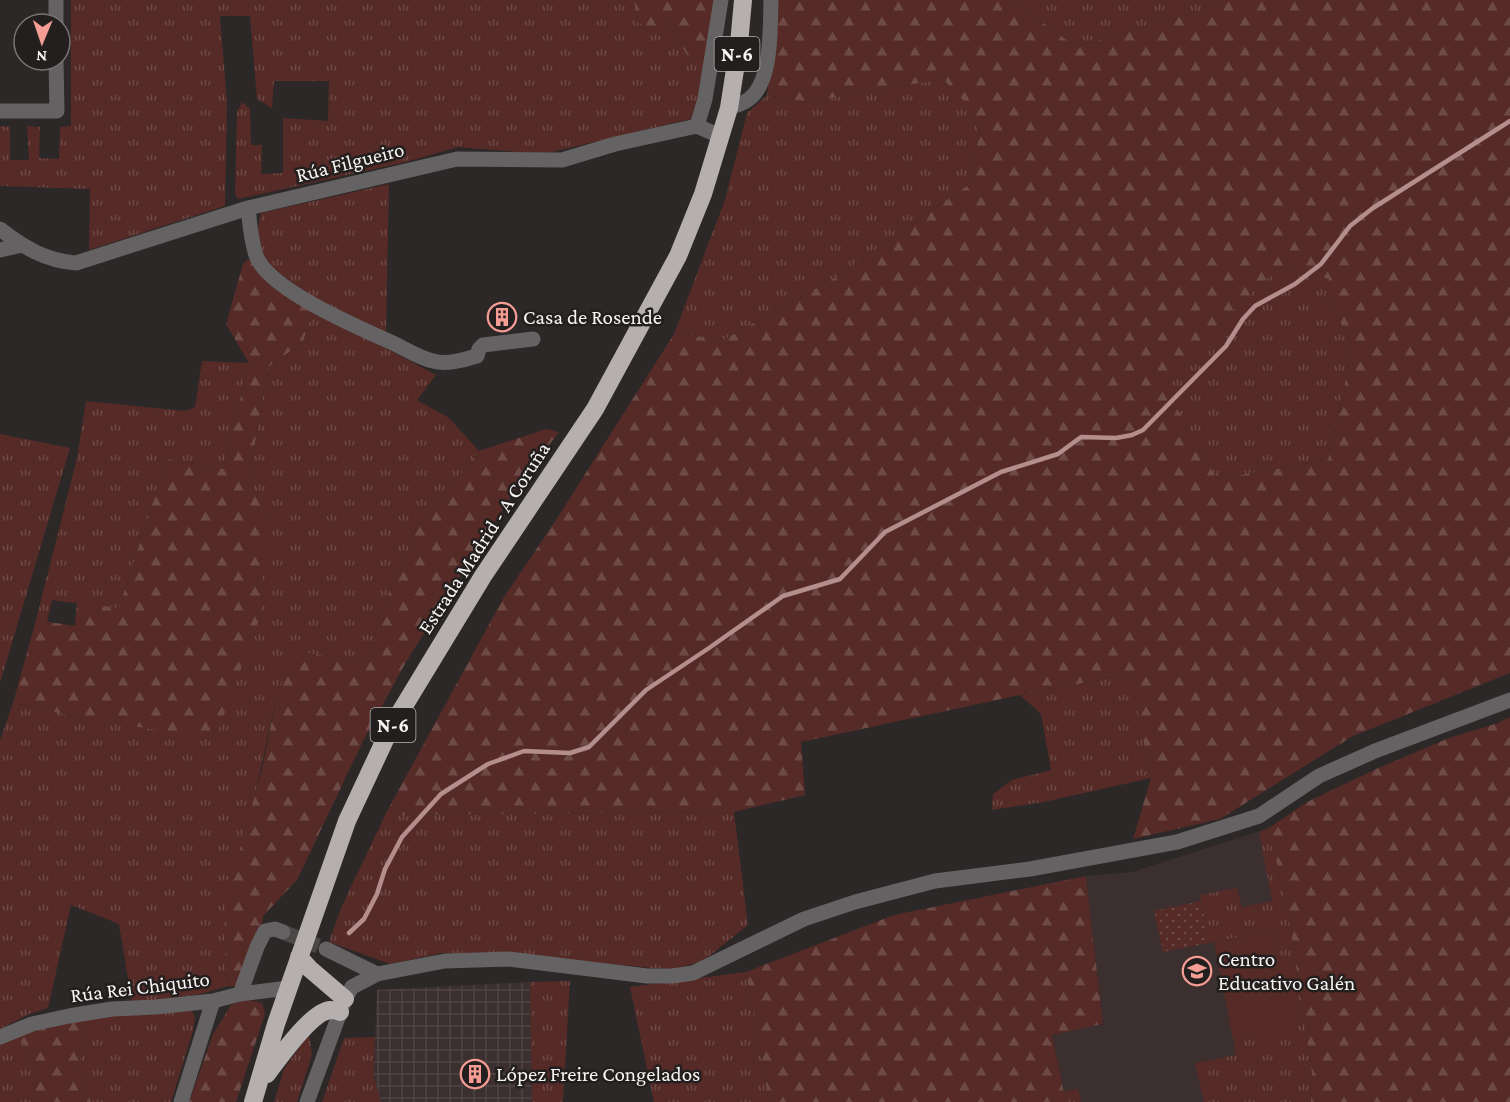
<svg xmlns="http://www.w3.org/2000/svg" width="1510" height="1102" viewBox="0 0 1510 1102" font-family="'Crimson Pro',serif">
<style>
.built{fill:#3b302f}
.industrial{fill:url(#industrial-grid)}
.grass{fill:url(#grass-tufts)}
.forest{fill:url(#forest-firs);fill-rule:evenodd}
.park{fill:url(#park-dots)}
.pitch{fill:#552a27}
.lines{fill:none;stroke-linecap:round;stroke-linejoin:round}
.stream{stroke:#b38e8c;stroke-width:4.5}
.minor-tunnel{stroke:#4a4747;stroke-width:15;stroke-dasharray:15 8;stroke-linecap:butt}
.minor{stroke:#646262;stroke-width:15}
.highway{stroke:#b5b0af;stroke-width:18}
.labels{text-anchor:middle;stroke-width:5;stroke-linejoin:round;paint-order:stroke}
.shield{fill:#231f1e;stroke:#b7b4b4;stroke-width:1.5}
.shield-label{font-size:20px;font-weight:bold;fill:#f7f4f4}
.street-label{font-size:21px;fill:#f7f4f4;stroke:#231f1e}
.poi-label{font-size:21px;fill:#f7f4f4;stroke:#231f1e;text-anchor:start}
</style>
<defs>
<pattern id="industrial-grid" width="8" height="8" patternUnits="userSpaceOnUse" patternTransform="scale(1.5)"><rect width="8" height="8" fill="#3b302f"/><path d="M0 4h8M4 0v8" fill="none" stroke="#4e4444"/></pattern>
<pattern id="grass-tufts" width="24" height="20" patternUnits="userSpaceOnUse" patternTransform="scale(1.5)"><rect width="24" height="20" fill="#552a27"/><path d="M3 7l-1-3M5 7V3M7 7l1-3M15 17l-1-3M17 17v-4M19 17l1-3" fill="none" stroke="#6e4a47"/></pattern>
<pattern id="forest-firs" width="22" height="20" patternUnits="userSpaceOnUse" patternTransform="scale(1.5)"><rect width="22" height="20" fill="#552a27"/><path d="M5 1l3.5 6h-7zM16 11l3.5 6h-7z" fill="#6e4a47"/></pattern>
<pattern id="park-dots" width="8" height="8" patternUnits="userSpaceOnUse" patternTransform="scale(1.5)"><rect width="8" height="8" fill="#552a27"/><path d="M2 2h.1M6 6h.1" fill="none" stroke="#6e4a47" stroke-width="1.8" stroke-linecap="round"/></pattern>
</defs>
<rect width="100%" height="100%" fill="#2c2828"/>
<path class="built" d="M 1269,828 L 1288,913 L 1312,1073 L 1311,1102 L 1066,1102 L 1052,1035 L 1103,1024 L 1086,876 L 1132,872 Z"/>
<path class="industrial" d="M 530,982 L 532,1102 L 381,1102 L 374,1077 L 377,990 Z"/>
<path class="grass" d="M 71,0 L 634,0 L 637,22 L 665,19 L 689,58 L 708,59 L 695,118 L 552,152 L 518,152 L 458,147 L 406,162 L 238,199 L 235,194 L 237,112 L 242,102 L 250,109 L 251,145 L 262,145 L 261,174 L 283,173 L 283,118 L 328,121 L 329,81 L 274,81 L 272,108 L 257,99 L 250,16 L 220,16 L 227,103 L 225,206 L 89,250 L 90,189 L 0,186 L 0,126 L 10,127 L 10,160 L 29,160 L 27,126 L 40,127 L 39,158 L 59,159 L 60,127 L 71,126 Z
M 1012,0 L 1220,0 L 1192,13 L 1076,47 Z
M 943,79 L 964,100 L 980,133 L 967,186 L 833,279 L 725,339 L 674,334 L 725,200 L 747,113 L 767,95 L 807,102 Z
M 389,184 L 386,332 L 316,300 L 269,266 L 256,240 L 261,213 Z
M 1277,268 L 1330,279 L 1326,296 L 1351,342 L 1344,390 L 1328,460 L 1217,479 L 1161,382 Z
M 313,309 L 436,375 L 417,400 L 449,418 L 479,451 L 416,529 L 377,623 L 372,662 L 305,653 L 277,694 L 224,937 L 228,986 L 201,994 L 132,1003 L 119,924 L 71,905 L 48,1008 L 29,1014 L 0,1029 L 0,740 L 13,703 L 81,718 L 267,517 L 249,479 L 268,367 L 303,342 Z
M 202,361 L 249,363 L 223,469 L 167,459 L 119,609 L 52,600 L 47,622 L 36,620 L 77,458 L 86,401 L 185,411 L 195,407 Z
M 0,434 L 70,448 L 0,683 Z
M 1131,674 L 1151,778 L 1044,802 L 992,810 L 993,794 L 1012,780 L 1051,770 L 1041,714 L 1020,695 Z
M 734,812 L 748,925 L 703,961 L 673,969 L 652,968 L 511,954 L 442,953 L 390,964 L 329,942 L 341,908 L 385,815 Z
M 1269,828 L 1288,913 L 1312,1073 L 1311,1102 L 1204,1102 L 1195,1063 L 1236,1055 L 1233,1039 L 1292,1026 L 1273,930 L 1209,943 L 1200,895 L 1237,888 L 1242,907 L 1272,901 L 1259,832 Z
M 746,972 L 769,1102 L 654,1102 L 630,987 Z
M 570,981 L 563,1102 L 532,1102 L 530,982 Z
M 190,1008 L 195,1016 L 193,1031 L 171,1102 L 91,1102 L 78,1066 L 86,1032 L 81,1018 Z
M 309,1034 L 312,1055 L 297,1102 L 274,1102 L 284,1069 Z
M 18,1036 L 31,1059 L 37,1083 L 31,1102 L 0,1102 L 0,1043 Z
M 375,1037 L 374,1077 L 381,1102 L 322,1102 L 344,1038 Z
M 1078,1089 L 1081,1102 L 1066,1102 L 1064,1092 Z"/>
<path class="forest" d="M 634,0 L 716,0 L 708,59 L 689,58 L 665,19 L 652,31 L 637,22 Z
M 777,0 L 1012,0 L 1076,47 L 1192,13 L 1220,0 L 1510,0 L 1510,673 L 1353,736 L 1220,819 L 1133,839 L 1151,778 L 1130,674 L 1020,695 L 801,742 L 805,795 L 734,812 L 385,815 L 504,597 L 554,523 L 674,334 L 725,339 L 833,279 L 967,186 L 980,133 L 964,101 L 943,79 L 807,102 L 767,95 ZM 1277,268 L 1329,279 L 1326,296 L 1351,342 L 1344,390 L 1328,460 L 1217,479 L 1162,382 Z
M 248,259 L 280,289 L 313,309 L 303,342 L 268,367 L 249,478 L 267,517 L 260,617 L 215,739 L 81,718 L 13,703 L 36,620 L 75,626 L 77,603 L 119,608 L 167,459 L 223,469 L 249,363 L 226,324 L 243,264 Z
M 546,429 L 559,432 L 513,493 L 406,662 L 363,741 L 297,880 L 263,916 L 262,930 L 240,986 L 228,986 L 224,937 L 226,900 L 262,769 L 277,694 L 292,656 L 305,653 L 372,662 L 377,623 L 416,529 L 479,451 Z
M 1510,717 L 1510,1102 L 1311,1102 L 1312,1073 L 1288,913 L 1269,828 L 1307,802 L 1376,769 L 1449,738 L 1498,723 Z
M 1086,876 L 1103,1024 L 1052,1035 L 1066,1102 L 769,1102 L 746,972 L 894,915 Z
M 245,999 L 262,1003 L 265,1014 L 236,1102 L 189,1102 L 213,1034 L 231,1005 Z
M 81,1018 L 86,1032 L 78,1066 L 91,1102 L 31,1102 L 37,1083 L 31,1059 L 18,1036 Z"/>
<path class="park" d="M 1201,901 L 1209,943 L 1163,952 L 1154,911 Z"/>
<path class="pitch" d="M 1273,930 L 1293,1027 L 1233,1039 L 1214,942 Z"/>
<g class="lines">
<path class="stream" d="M 349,933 L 364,919 L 377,894 L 385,869 L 402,837 L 441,794 L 488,764 L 524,751 L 570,753 L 589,747 L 646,690 L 709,648 L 783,596 L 840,579 L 885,532 L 1001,472 L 1058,454 L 1081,437 L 1116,438 L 1132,435 L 1143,430 L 1226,346 L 1243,319 L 1255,306 L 1295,284 L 1321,264 L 1350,226 L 1373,208 L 1510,121"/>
<path class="minor-tunnel" d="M 283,932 L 326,949"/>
<path class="minor" d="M 56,0 L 56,24
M 729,108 C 734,106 741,104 746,101 C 773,86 770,27 771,0
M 0,111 L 57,111 L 56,60
M 697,126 L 705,99 L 721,0
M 248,208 C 250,224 251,243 257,258 C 273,292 360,328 395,344 C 407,350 420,358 433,361 C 447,365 463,360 477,356 L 479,349 L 483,345 L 533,339
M 0,229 C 23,247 46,261 76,263 L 248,208 L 457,159 L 562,160 L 615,144 L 697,126 L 720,136
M 0,250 L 22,245
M 326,949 L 377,974
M 240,994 L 257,947 L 265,931 L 275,929 L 283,932
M 0,1037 L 32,1024 L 69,1016 L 112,1009 L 156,1007 L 213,1001 L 240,994 L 288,988
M 181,1102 L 213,1001
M 307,1102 L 345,999 L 352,987 L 377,974 L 445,961 L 509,959 L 647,976 L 672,976 L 693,973 L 804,919 L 855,902 L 935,881 L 1030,869 L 1177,842 L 1259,816 L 1319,776 L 1375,751 L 1510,700"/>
<path class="highway" d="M 299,957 L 310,969 L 345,999
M 267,1074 C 279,1058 311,1012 330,1010 C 332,1010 338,1011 340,1012
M 253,1102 L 276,1024 L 347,821 L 390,729 L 483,576 L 595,409 L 678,256 L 703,194 L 729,108 L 739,44 L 743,0"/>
</g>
<defs>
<g id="building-ring" transform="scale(1.5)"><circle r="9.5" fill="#231f1e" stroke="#f59c95" stroke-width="1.5"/><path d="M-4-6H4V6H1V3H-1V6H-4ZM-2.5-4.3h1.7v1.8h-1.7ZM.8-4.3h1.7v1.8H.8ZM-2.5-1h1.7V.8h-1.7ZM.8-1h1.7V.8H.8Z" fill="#f59c95"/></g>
<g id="school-ring" transform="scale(1.5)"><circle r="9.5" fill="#231f1e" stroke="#f59c95" stroke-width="1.5"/><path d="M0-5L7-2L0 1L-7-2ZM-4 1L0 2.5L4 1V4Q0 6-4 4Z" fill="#f59c95"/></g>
</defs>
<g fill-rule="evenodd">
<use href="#building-ring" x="502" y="317"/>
<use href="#school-ring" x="1197" y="971"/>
<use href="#building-ring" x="475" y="1074"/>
</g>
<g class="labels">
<g class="shield">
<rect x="714.5" y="37" width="45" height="34" rx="4.5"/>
<rect x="370.5" y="708" width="45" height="34" rx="4.5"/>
</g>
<g class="shield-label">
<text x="737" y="61">N-6</text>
<text x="393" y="732">N-6</text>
</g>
<g class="street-label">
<text transform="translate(350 162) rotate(-14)" y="7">Rúa Filgueiro</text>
<text transform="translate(484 538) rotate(-57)" y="7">Estrada Madrid - A Coruña</text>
<text transform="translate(140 987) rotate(-7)" y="7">Rúa Rei Chiquito</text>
</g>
<g class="poi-label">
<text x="523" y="324">Casa de Rosende</text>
<text x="1218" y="966">Centro<tspan x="1218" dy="24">Educativo Galén</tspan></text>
<text x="496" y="1081">López Freire Congelados</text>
</g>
</g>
<g transform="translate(42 42) rotate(182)"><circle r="28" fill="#231f1e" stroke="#787474" stroke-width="1.5"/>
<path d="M0-4.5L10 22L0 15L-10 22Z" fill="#f59c95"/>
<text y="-9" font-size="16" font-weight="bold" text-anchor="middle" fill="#f7f4f4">N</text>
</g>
</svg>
